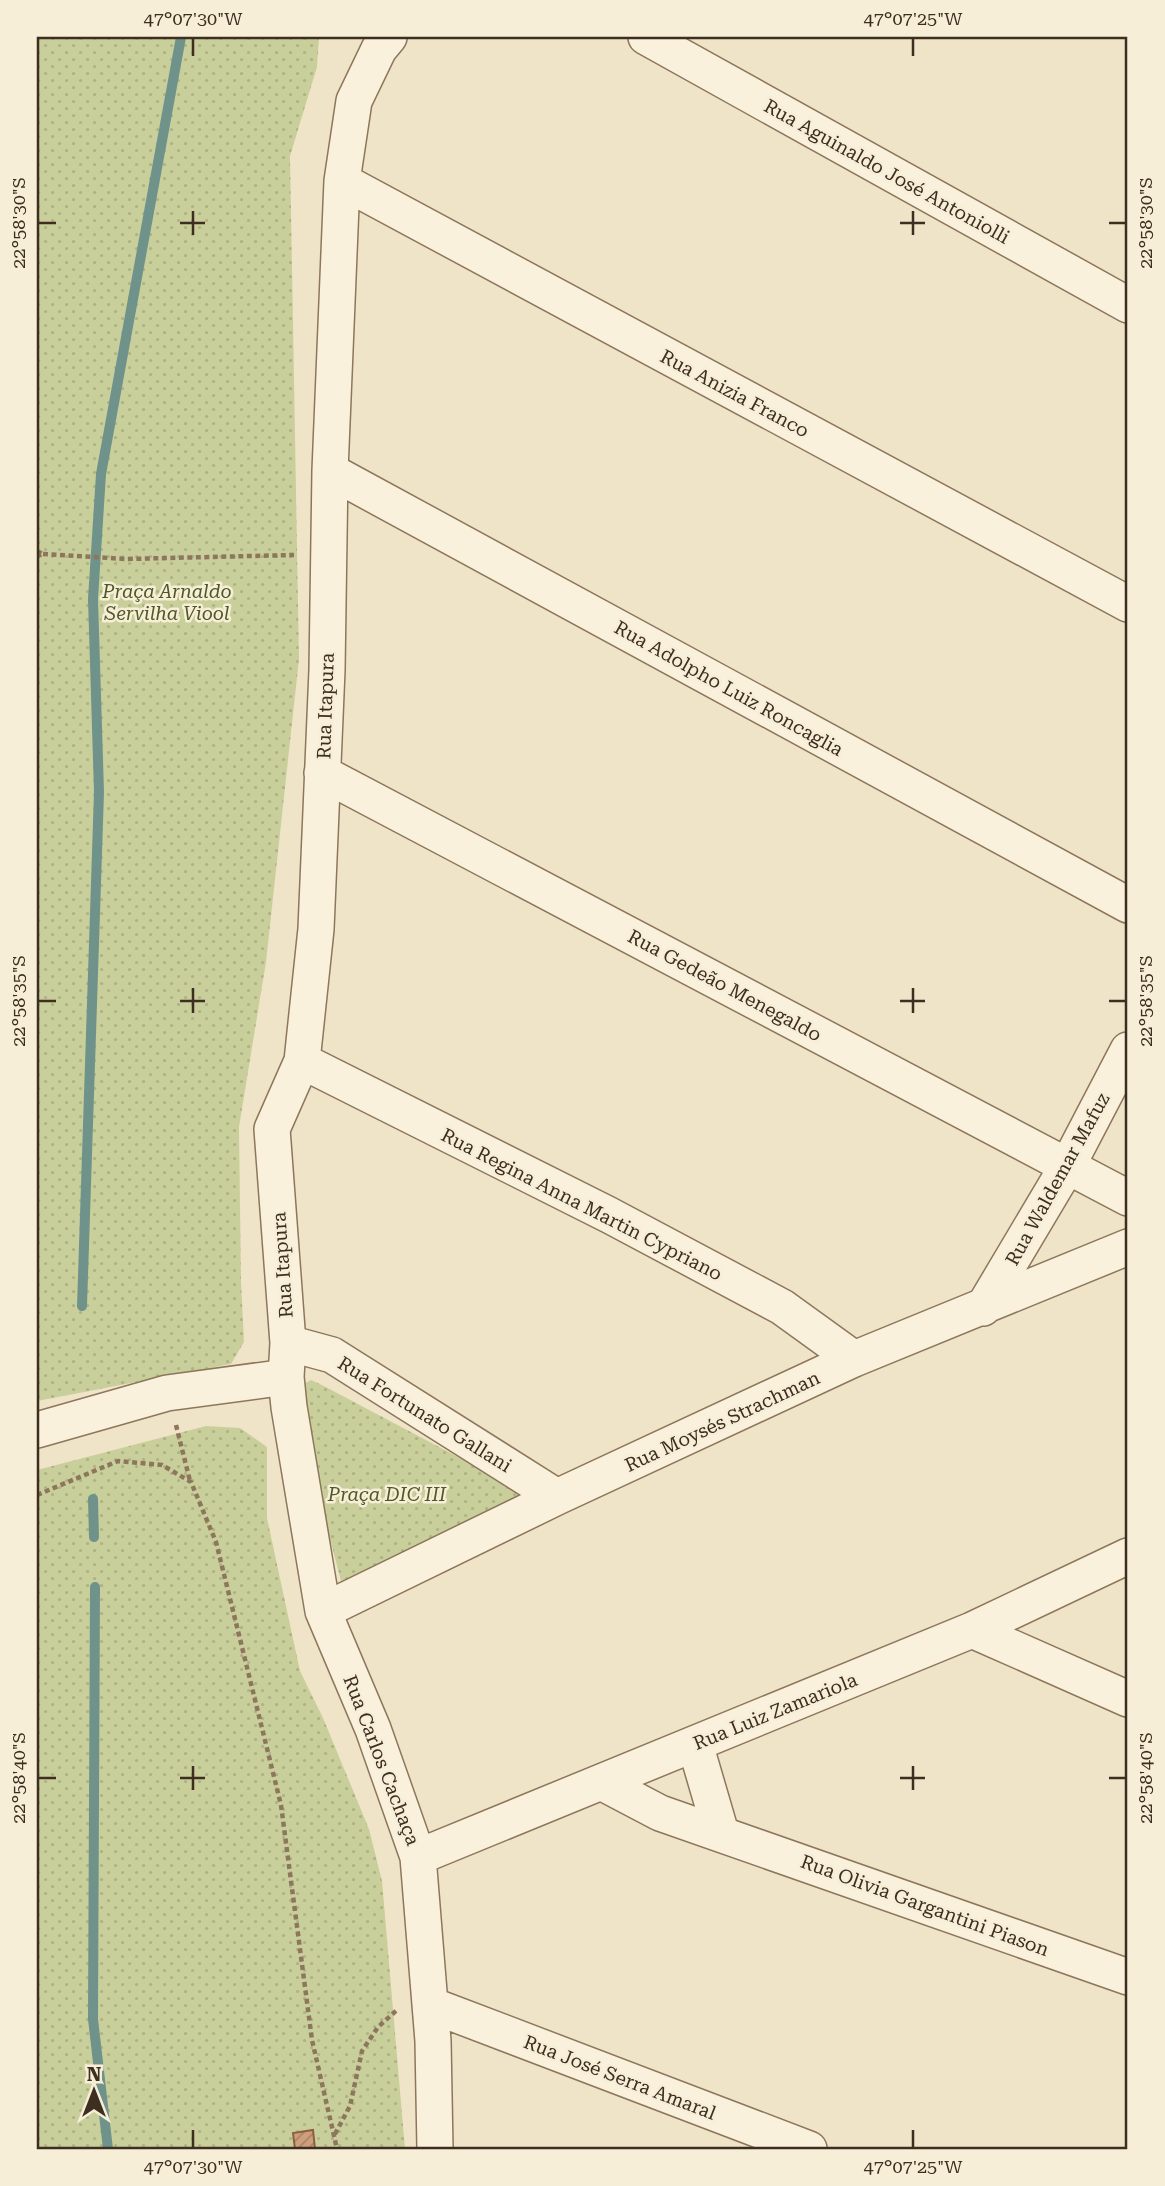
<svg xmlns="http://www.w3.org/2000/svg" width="1165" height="2186" viewBox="0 0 1165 2186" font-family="'Roboto Serif',serif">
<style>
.park{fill:url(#park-dots)}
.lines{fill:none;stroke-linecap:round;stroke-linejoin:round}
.stream{stroke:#6f938a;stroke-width:10}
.building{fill:url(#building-hatch);stroke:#8d5f41;stroke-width:2}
.minor-casing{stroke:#8d765c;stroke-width:38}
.path{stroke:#8d765c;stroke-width:4.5;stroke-dasharray:5 3.5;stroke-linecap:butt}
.minor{stroke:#faf1dc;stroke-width:35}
.ticks{fill:none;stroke:#3d2e20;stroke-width:2.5}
.labels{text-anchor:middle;stroke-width:5;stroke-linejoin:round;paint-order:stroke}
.street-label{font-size:19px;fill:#3d2e20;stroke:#f7eed8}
.park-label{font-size:19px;font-style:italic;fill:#4d5a26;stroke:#f7eed8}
.neatline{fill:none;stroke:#3d2e20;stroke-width:2.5}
.ticks-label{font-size:18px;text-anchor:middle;fill:#3d2e20}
</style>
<defs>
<pattern id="park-dots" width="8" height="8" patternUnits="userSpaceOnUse" patternTransform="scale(1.75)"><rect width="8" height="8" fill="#c9cf9b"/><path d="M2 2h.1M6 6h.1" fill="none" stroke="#aeb285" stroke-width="1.8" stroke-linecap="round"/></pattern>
<pattern id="building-hatch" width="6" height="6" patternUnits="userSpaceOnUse" patternTransform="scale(1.75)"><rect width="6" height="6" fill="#cf9f7d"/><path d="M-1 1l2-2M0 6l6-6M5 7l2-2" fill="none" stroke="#a98266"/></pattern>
</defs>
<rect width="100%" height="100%" fill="#f0e4c8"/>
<path class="park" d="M 37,37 L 319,37 L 317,67 L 290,156 L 299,659 L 266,962 L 239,1127 L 241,1282 L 244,1342 L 231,1364 L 37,1401 Z
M 311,1380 L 322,1385 L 528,1494 L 452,1543 L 341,1581 L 295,1404 L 298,1387 Z
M 206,1426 L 240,1428 L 267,1447 L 267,1518 L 300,1671 L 323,1718 L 369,1829 L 382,1881 L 405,2149 L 37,2149 L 37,1470 Z"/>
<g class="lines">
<path class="stream" d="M 82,1306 L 99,792 L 93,599 L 101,474 L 181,37
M 93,1499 L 94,1537
M 95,1587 L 93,2019 L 108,2149"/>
</g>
<path class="building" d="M 313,2130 L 315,2149 L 295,2149 L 293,2133 Z"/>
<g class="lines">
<g class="minor-casing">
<path id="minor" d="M 389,37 L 379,49 L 354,101 L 342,181 L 330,471 L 327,670 L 316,929 L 302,1061 L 272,1129 L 288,1343 L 286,1377 L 289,1407 L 323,1611 L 373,1729 L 418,1857 L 433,2041 L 435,2149
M 646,37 L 1128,305
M 342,181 L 1128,604
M 330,471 L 1128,905
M 322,773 L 1128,1198
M 302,1061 L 609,1215 L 782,1307 L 854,1359
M 983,1308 L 1068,1165 L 1128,1050
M 288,1343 L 332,1355 L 557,1497
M 37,1430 L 167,1393 L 286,1377
M 323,1611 L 557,1497 L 854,1359 L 1128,1247
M 972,1630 L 1128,1699
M 695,1744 L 721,1833
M 601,1782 L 660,1813 L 1128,1977
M 418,1857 L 972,1630 L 1128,1556
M 431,2005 L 809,2149"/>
</g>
<path class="path" d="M 37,551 L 43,554 L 37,556
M 43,554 L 126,559 L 294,555
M 176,1425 L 190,1481
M 37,1495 L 118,1461 L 162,1465 L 191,1482 L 216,1542 L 281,1805 L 312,2040 L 337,2149
M 335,2134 L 350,2106 L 362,2051 L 378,2027 L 397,2010"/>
<use href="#minor" class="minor"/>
</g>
<path class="ticks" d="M 193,38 L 193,56M 913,38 L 913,56M 193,211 L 193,235M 913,211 L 913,235M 38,223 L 56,223M 180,223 L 205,223M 900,223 L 925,223M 1109,223 L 1126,223M 193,988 L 193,1013M 913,988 L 913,1013M 38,1001 L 56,1001M 180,1001 L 205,1001M 900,1001 L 925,1001M 1109,1001 L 1126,1001M 193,1766 L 193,1790M 913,1766 L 913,1790M 38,1778 L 56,1778M 180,1778 L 205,1778M 900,1778 L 925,1778M 1109,1778 L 1126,1778M 193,2130 L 193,2148M 913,2130 L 913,2148"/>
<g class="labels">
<g class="street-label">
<text transform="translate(887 171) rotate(29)" y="7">Rua Aguinaldo José Antoniolli</text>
<text transform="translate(735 393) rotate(28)" y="7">Rua Anizia Franco</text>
<text transform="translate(729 688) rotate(29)" y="7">Rua Adolpho Luiz Roncaglia</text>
<text transform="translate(325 706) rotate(-88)" y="7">Rua Itapura</text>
<text transform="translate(725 985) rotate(28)" y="7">Rua Gedeão Menegaldo</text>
<text transform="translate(1057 1179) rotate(-61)" y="7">Rua Waldemar Mafuz</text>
<text transform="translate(582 1204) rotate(27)" y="7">Rua Regina Anna Martin Cypriano</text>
<text transform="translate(282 1265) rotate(-94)" y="7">Rua Itapura</text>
<text transform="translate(425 1414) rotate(32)" y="7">Rua Fortunato Gallani</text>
<text transform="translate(722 1421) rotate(-25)" y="7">Rua Moysés Strachman</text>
<text transform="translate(775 1711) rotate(-22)" y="7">Rua Luiz Zamariola</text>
<text transform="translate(382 1760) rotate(69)" y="7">Rua Carlos Cachaça</text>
<text transform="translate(925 1905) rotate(20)" y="7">Rua Olivia Gargantini Piason</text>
<text transform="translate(620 2077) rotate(21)" y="7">Rua José Serra Amaral</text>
</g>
<g class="park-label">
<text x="167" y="598">Praça Arnaldo<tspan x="167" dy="22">Servilha Viool</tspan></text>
<text x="387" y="1501">Praça DIC III</text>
</g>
</g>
<rect width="1165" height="2186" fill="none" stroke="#f7eed8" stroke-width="77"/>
<g transform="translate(94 2091)" stroke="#f7eed8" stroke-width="5" paint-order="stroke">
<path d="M0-5L12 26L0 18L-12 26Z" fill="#3d2e20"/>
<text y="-10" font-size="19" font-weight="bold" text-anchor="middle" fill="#3d2e20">N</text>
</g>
<rect x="38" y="38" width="1088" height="2110" class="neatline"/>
<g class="ticks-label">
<text x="193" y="25">47°07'30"W</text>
<text x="913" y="25">47°07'25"W</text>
<text transform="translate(19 223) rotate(-90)" y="6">22°58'30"S</text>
<text transform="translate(1146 223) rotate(-90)" y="6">22°58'30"S</text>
<text transform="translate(19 1001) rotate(-90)" y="6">22°58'35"S</text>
<text transform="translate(1146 1001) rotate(-90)" y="6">22°58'35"S</text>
<text transform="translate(19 1778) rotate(-90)" y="6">22°58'40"S</text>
<text transform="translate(1146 1778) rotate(-90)" y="6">22°58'40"S</text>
<text x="193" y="2173">47°07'30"W</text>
<text x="913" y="2173">47°07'25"W</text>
</g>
</svg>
